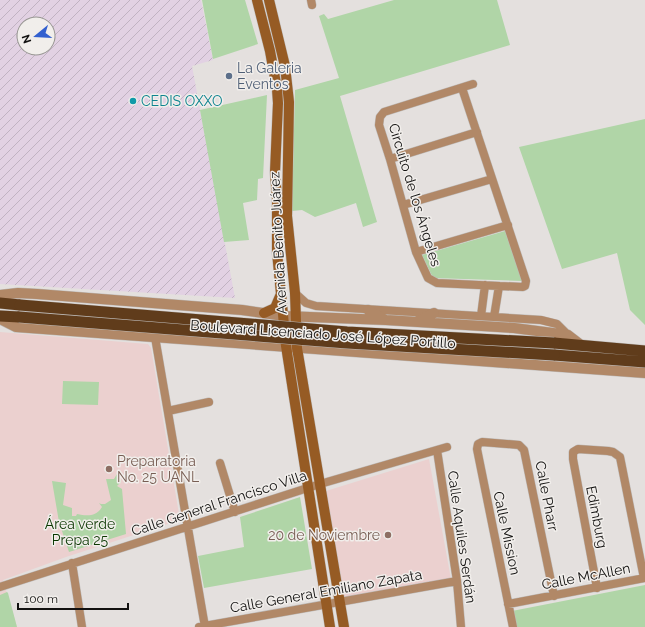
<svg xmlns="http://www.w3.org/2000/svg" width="645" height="627" viewBox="0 0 645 627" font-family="Raleway,sans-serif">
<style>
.industrial{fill:url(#industrial-furrows);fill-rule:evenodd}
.education{fill:#ebd0cf}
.green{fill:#b0d5a7}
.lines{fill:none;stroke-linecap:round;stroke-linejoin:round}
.minor-casing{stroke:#bebbb9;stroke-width:9}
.tertiary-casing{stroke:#bebbb9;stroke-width:11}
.secondary-casing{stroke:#bebbb9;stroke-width:11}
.trunk-casing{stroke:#bebbb9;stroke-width:12}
.minor{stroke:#b18867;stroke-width:8}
.tertiary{stroke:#b18867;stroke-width:10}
.secondary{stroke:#965b24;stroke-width:10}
.trunk{stroke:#603c1b;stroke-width:11}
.trunk-bridge-casing{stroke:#bebbb9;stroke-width:12;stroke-linecap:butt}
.trunk-bridge{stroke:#603c1b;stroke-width:11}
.service-dot{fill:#5c6f8a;stroke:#f1eeeb;stroke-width:1.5}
.culture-dot{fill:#0f9aa8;stroke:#f1eeeb;stroke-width:1.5}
.education-dot{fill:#8d6e63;stroke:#f1eeeb;stroke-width:1.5}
.labels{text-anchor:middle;stroke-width:3;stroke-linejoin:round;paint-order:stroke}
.service-label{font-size:14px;fill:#4e5e75;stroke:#f1eeeb;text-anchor:start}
.culture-label{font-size:14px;fill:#0d838f;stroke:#f1eeeb;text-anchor:start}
.street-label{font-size:14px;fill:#121110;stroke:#f1eeeb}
.education-label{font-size:14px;fill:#785e54;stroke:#f1eeeb;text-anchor:start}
.park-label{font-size:14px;fill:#0a3700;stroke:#f1eeeb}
</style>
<defs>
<pattern id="industrial-furrows" width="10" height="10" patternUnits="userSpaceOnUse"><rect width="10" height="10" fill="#e2d1e3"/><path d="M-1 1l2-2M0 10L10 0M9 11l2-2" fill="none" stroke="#c1b2c2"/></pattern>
</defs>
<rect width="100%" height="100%" fill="#e4e0de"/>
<path class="industrial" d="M 0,0 L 201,0 L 213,60 L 192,66 L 235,298 L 0,284 ZM 24,24 L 48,24 L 48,48 L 24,48 Z"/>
<path class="education" d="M 0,332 L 148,344 L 151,348 L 180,520 L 66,557 L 3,580 L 17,627 L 0,627 Z
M 429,459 L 451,579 L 343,597 L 326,491 Z"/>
<path class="green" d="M 202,0 L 245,0 L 258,44 L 213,59 Z
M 394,0 L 497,0 L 510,45 L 340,96 L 377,222 L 363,227 L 356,203 L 315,217 L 302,210 L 292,211 L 295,90 L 339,78 L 319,16 L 324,14 L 328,19 Z
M 267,95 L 263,178 L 258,179 L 257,200 L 243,203 L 249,240 L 224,242 L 200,110 Z
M 645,119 L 645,325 L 630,310 L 617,253 L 562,269 L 519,147 Z
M 505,231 L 522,281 L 433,278 L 422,255 Z
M 63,381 L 99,382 L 98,405 L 62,404 Z
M 117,474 L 119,474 L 121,482 L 117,486 L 122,489 L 126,534 L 69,552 L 59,522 L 52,481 L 66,483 L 63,505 L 72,508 L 72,516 L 76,516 L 77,514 C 87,516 96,517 102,507 L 99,503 L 101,504 L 105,504 L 111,500 L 106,479 L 114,479 Z
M 300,497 L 312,569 L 204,588 L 198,556 L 244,547 L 240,517 Z
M 645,585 L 645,627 L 516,627 L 512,611 Z
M 7,592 L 8,593 L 17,627 L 0,627 L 0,595 Z"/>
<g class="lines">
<g class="minor-casing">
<path id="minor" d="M 311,0 L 312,5
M 462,88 L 526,281 L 525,286 L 523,287 L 437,283 L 428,278 L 416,252 L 390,159 L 379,125 L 380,117 L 384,112 L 473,84
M 390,159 L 477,132
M 403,205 L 492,179
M 416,252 L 508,225
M 295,293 L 306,303 L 316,306 L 541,320 L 557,324 L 568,335
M 481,316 L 485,285
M 494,317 L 499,286
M 155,337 L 205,627
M 168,411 L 209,402
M 437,450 L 457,581 L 461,627
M 220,463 L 235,512
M 72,563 L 82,627
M 0,587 L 320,484 L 447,447
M 597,588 L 573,459 L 573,452 L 578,449 L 608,451 L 613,452 L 620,457 L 644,578
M 508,604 L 645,578
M 199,627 L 457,581
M 513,627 L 477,449 L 478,444 L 482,442 L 519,445 L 524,450 L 554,596"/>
</g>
<g class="tertiary-casing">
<path id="tertiary" d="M 0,295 L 18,293 L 37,294 L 242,310 L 284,316 L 386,320 L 514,328 L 568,335 L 581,345
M 368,310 L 384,319
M 0,319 L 16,327 L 645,373
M 416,322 L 434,313"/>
</g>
<g class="secondary-casing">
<path id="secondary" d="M 257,0 L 270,51 L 277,89 L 278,103 L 275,172 L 277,199 L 277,252 L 286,346 L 330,627
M 269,0 L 285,66 L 289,102 L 287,216 L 295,293 L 297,348 L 344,627
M 264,313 L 275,308 L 281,294"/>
</g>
<g class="trunk-casing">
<path id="trunk" d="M 0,303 L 20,305
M 0,316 L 19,317
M 554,343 L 645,351
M 554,355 L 645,362"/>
</g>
<use href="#minor" class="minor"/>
<use href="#tertiary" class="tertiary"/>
<use href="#secondary" class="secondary"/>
<use href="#trunk" class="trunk"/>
<g class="trunk-bridge-casing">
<path id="trunk-bridge" d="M 20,305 L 347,332 L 554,343
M 19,317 L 347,343 L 554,355"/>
</g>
<use href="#trunk-bridge" class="trunk-bridge"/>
</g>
<circle class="service-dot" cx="229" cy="76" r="4"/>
<circle class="culture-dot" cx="133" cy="101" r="4"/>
<g class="education-dot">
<circle cx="109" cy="469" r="4"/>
<circle cx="388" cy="535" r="4"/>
</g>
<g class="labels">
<g class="service-label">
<text x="237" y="73">La Galeria<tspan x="237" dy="16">Eventos</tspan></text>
</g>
<g class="culture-label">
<text x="141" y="106">CEDIS OXXO</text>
</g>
<g class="street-label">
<text transform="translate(415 195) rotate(73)" y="5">Circuito de los Ángeles</text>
<text transform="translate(278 243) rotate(-93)" y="5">Avenida Benito Juárez</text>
<text transform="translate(323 334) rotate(4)" y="5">Boulevard Licenciado José López Portillo</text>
<text transform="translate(547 496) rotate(79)" y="5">Calle Pharr</text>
<text transform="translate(219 503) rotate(-18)" y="5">Calle General Francisco Villa</text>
<text transform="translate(597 517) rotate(79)" y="5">Edimburg</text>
<text transform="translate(507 533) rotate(78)" y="5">Calle Mission</text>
<text transform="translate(462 537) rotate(82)" y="5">Calle Aquiles Serdán</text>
<text transform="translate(586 576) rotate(-11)" y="5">Calle McAllen</text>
<text transform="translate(326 591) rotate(-10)" y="5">Calle General Emiliano Zapata</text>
</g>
<g class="education-label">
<text x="117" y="466">Preparatoria<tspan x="117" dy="16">No. 25 UANL</tspan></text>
<text x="380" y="540" text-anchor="end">20 de Noviembre</text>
</g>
<g class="park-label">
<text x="80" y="529">Área verde<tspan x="80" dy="16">Prepa 25</tspan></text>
</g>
</g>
<g transform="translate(36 36) rotate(252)"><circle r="19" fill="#f1eeeb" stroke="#989693"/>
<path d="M0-3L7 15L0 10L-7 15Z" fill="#3360cf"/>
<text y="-6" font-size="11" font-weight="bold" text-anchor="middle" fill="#121110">N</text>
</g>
<path d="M18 603v6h110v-6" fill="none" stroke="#121110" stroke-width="2"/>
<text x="24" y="603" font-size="12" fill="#121110" stroke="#f1eeeb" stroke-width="3" paint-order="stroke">100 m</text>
</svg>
